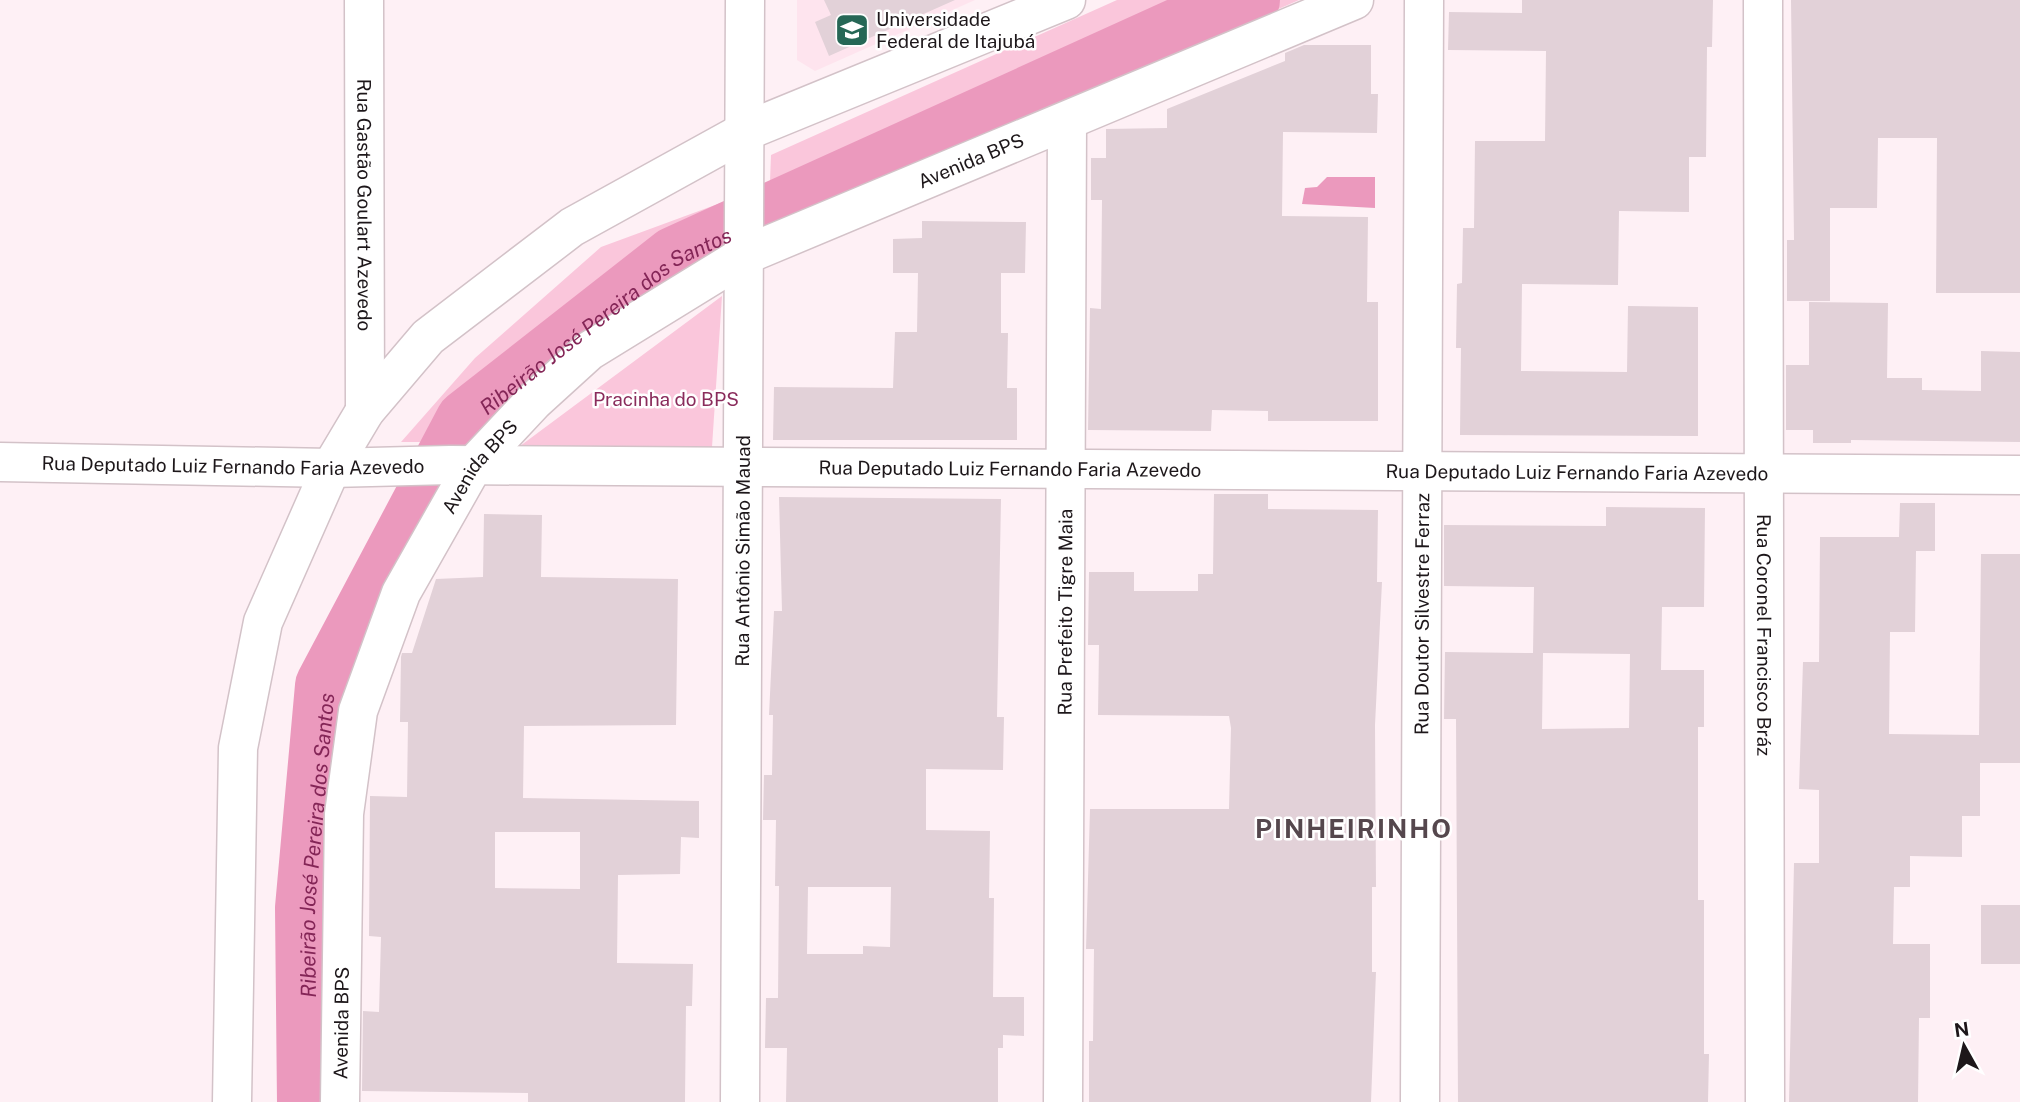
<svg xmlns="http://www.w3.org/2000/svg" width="2020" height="1102" viewBox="0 0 2020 1102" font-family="'Public Sans',sans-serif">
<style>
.built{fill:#fee4ee}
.green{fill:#fac6db}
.water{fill:#eb99bd}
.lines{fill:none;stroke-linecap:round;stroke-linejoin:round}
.river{stroke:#eb99bd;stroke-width:66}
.building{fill:#e2d1d8;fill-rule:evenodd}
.minor-casing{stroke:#d3c2c8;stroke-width:41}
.secondary-casing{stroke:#d3c2c8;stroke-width:41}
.minor{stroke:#fff;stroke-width:38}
.secondary{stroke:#fff;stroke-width:38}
.labels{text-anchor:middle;stroke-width:5;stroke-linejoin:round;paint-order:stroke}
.poi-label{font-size:19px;fill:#1d171a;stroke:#fff;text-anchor:start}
.street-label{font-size:19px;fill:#1d171a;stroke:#fff}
.park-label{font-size:19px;fill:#8a2c5c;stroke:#fff}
.water-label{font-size:21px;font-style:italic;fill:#842657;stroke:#fff}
.district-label{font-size:26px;font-weight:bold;letter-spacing:2px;fill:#55474d;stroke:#fff}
</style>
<rect width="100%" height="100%" fill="#fef0f5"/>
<path class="built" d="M 797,0 L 975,0 L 815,71 L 797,60 Z"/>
<path class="green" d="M 1117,0 L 1299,0 L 768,235 L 771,155 Z
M 726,201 L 720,242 L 639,296 L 464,442 L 401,442 L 475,358 L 601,247 Z
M 722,296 L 712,447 L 512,452 Z"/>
<path class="water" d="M 1327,177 L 1375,177 L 1375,208 L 1302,204 L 1305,188 L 1317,187 Z"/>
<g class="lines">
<path class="river" id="s1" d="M 310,1102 L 308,908 L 328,686 L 468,422 L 676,259 L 1247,0"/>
</g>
<path class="building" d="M 824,0 L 955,0 L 829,56 L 815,22 L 831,15 Z
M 1522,0 L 1713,0 L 1712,47 L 1707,47 L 1706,157 L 1689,157 L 1689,212 L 1619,211 L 1618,285 L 1522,284 L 1521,371 L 1627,372 L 1628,306 L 1698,307 L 1698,436 L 1460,435 L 1461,348 L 1456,348 L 1457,284 L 1462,283 L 1463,228 L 1474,228 L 1475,141 L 1545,141 L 1546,51 L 1448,50 L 1449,12 L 1522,13 Z
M 1791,0 L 2020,0 L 2020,293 L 1936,293 L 1937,138 L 1878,138 L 1877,208 L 1830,208 L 1830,301 L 1787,301 L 1787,240 L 1794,240 Z
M 1304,45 L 1371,45 L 1371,94 L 1378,94 L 1377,133 L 1283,132 L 1282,216 L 1368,217 L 1367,302 L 1378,302 L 1378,421 L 1268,421 L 1268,411 L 1212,410 L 1211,431 L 1088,430 L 1090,308 L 1101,309 L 1102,200 L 1091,200 L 1091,158 L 1106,158 L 1106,129 L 1167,128 L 1167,109 L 1285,61 L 1285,53 Z
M 922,221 L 1026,222 L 1025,273 L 1001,273 L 1001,333 L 1008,333 L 1007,388 L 1017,388 L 1017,440 L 773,440 L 774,387 L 893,388 L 895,332 L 917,332 L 918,273 L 893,273 L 893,239 L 922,238 Z
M 1809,302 L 1888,303 L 1887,378 L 1922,378 L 1922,390 L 1981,391 L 1981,351 L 2020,352 L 2020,442 L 1851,440 L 1851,443 L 1813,443 L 1813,430 L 1786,430 L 1786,365 L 1809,365 Z
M 1214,494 L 1268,494 L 1268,509 L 1378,510 L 1377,582 L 1382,582 L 1375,725 L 1376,887 L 1372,887 L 1372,972 L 1376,972 L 1371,1102 L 1089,1102 L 1089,1041 L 1093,1041 L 1094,949 L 1086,949 L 1090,809 L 1229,809 L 1231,728 L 1229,716 L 1098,715 L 1099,645 L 1088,645 L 1089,572 L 1134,572 L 1134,591 L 1198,591 L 1198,574 L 1213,574 Z
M 779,497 L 1001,499 L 997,717 L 1004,717 L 1003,770 L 926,769 L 926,830 L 990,831 L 989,898 L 994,898 L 993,997 L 1024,997 L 1024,1036 L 1003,1035 L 1003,1048 L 998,1048 L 998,1102 L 786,1102 L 787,1048 L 765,1048 L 766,998 L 778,998 L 779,886 L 775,886 L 776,820 L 763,820 L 764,775 L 772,775 L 773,715 L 769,715 L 774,611 L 782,611 ZM 808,887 L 891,887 L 890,947 L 863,946 L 863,954 L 807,954 Z
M 1900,503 L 1935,503 L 1935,551 L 1916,551 L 1915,632 L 1890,632 L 1889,734 L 1979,735 L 1981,554 L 2020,554 L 2020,763 L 1980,763 L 1980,816 L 1962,816 L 1962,857 L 1910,856 L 1910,887 L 1894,887 L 1893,944 L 1930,944 L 1930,1018 L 1919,1018 L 1918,1102 L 1789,1102 L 1794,863 L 1819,863 L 1819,790 L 1799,789 L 1803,662 L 1819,662 L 1820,537 L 1899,537 Z
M 1606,507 L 1705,508 L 1704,607 L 1662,607 L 1661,670 L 1704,670 L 1704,727 L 1698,727 L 1698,900 L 1704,900 L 1704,1054 L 1709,1054 L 1708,1102 L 1458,1102 L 1456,719 L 1444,719 L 1445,652 L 1533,653 L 1534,587 L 1444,586 L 1444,525 L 1606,526 ZM 1543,653 L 1630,654 L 1629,728 L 1542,729 Z
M 484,514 L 542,515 L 541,577 L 678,579 L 676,725 L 524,726 L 523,798 L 699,801 L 699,838 L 681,837 L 680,874 L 618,875 L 617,963 L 693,964 L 692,1006 L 686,1006 L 685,1102 L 528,1102 L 528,1093 L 362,1091 L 363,1011 L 379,1012 L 381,937 L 369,936 L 370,796 L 407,797 L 408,722 L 400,722 L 401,657 L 402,653 L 412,653 L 436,579 L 483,577 ZM 495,832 L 580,832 L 580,889 L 495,888 Z
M 1981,905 L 2020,905 L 2020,964 L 1981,964 Z"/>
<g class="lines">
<g class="minor-casing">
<g id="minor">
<path id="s2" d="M 364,0 L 365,411"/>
<path id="s3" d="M 1763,0 L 1765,1102"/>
<path id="s4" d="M 0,462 L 331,468 L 450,465 L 2020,475"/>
<path id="s5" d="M 740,1102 L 745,0"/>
<path id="s6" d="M 1063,1102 L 1067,122"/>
<path id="s7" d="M 1420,1102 L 1424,0"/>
</g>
</g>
<g class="secondary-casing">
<g id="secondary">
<path d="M 232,1102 L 238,748 L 263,622 L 331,468 L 365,411 L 428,337 L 572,227 L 746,131 L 1066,0"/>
<path id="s8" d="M 340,1102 L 344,814 L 358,711 L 401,593 L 473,466 L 534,401 L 589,351 L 745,255 L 1354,0"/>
</g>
</g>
<use href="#minor" class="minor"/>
<use href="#secondary" class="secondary"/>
</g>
<defs>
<g id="university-square" transform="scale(1.75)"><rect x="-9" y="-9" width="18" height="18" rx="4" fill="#266756" stroke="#fff"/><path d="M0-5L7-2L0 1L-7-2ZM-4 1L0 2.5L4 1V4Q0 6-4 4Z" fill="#fff"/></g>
</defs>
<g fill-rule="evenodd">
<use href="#university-square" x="852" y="30"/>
</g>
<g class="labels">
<g class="poi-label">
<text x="876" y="26">Universidade<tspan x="876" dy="22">Federal de Itajubá</tspan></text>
</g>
<g class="street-label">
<text dy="7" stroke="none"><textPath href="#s8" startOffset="1255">Avenida BPS</textPath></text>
<text dy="7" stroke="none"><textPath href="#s2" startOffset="205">Rua Gastão Goulart Azevedo</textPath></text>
<text dy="7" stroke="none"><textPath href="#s4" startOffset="233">Rua Deputado Luiz Fernando Faria Azevedo</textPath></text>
<text dy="7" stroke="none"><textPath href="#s8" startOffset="667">Avenida BPS</textPath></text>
<text dy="7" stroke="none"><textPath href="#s4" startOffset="1010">Rua Deputado Luiz Fernando Faria Azevedo</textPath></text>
<text dy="7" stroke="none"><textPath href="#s4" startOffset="1577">Rua Deputado Luiz Fernando Faria Azevedo</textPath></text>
<text dy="7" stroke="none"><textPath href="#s5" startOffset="551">Rua Antônio Simão Mauad</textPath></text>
<text dy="7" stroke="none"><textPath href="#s6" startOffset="490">Rua Prefeito Tigre Maia</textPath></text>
<text dy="7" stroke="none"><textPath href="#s7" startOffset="488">Rua Doutor Silvestre Ferraz</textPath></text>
<text dy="7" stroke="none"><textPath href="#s3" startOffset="635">Rua Coronel Francisco Bráz</textPath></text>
<text dy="7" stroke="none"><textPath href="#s8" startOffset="79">Avenida BPS</textPath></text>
</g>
<g class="park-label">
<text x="666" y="406">Pracinha do BPS</text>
</g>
<g class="water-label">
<text dy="7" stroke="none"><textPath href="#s1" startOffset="887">Ribeirão José Pereira dos Santos</textPath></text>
<text dy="7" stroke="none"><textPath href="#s1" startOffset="257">Ribeirão José Pereira dos Santos</textPath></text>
</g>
<g class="district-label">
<text x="1354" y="838">PINHEIRINHO</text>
</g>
</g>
<g transform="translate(1964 1046) rotate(352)" stroke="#ffffff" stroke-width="5" paint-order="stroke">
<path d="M0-5L12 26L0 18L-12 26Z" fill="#1d171a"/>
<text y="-10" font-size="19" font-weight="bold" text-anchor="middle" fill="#1d171a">N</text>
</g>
</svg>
